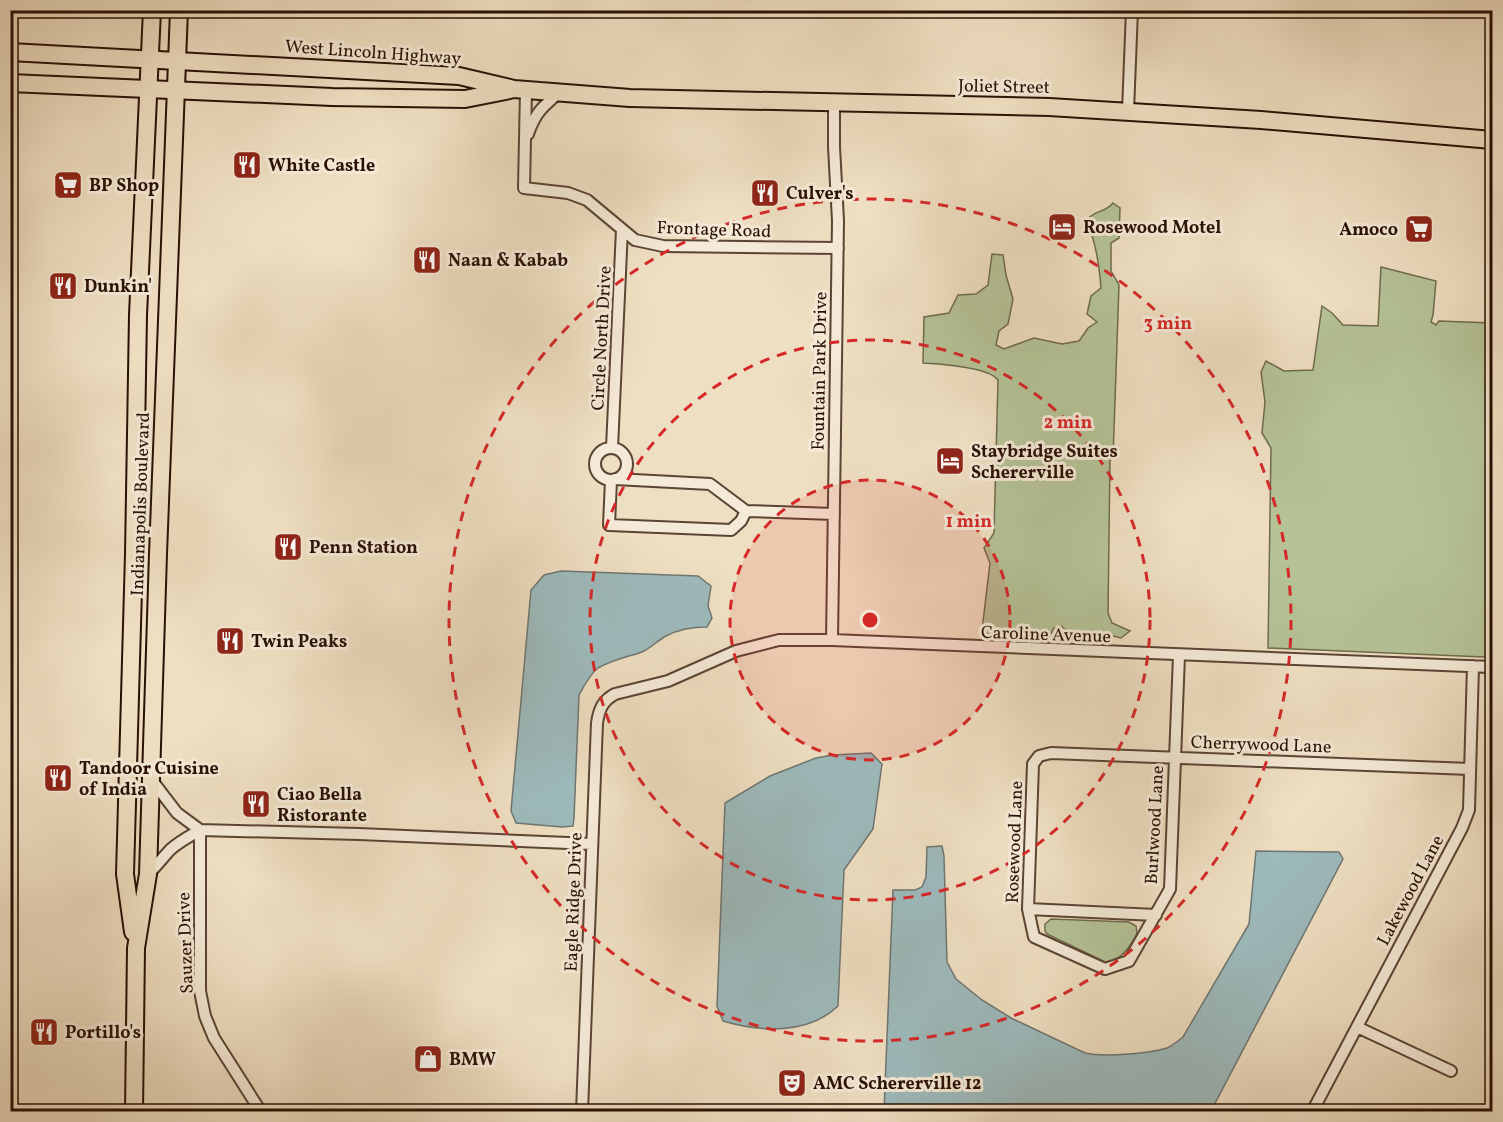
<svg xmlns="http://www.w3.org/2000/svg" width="1503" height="1122" viewBox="0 0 1503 1122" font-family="Vollkorn,serif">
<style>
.green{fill:#b5c397;stroke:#6f6a4e;stroke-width:1.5}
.water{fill:#9dbabc;stroke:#6f7672;stroke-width:1.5}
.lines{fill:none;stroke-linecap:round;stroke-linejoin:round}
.minor-casing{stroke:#5a4434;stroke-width:14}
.primary-casing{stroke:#291004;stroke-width:20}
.trunk-casing{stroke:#291004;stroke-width:20}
.minor{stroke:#f5ead7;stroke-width:10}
.primary{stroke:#efdfc2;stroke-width:16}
.trunk{stroke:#efdfc2;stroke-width:16}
.ring{fill:none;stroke:#d62828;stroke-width:3;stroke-dasharray:10 8}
.labels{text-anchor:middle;stroke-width:6;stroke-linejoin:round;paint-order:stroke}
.street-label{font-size:18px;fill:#291004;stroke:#f5ead7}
.poi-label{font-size:18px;font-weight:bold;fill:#291004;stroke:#f5ead7;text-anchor:start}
.centre{fill:#d62828;stroke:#f5ead7;stroke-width:3}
.ring-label{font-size:18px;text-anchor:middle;font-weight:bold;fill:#d62828;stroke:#f5ead7;stroke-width:6;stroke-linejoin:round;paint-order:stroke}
</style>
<rect width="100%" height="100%" fill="#efdfc2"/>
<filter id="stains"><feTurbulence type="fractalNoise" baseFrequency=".00333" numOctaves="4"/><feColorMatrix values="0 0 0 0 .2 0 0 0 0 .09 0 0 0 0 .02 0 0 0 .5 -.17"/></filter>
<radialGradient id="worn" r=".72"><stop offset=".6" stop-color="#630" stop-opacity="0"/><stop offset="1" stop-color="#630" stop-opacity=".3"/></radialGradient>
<path class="green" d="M 1113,203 L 1120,208 L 1119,238 L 1111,243 L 1111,271 L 1119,285 L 1113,459 L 1110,460 L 1108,613 L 1112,623 L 1130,631 L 1121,638 L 1109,635 L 1072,635 L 1061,626 L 1054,628 L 1047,641 L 993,638 L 982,630 L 990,563 L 984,548 L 994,533 L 998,380 C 989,367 940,364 923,363 L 924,317 L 949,313 L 958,295 L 976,294 L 988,285 L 992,254 L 1003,255 L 1006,275 L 1013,299 L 1008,324 L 999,331 L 996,345 L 1004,349 L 1034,338 L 1062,344 L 1079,341 L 1088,328 L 1097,322 L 1087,314 L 1091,296 L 1101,288 C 1099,264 1096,242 1086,220 C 1097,209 1105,213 1113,203 Z
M 1381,267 L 1436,281 L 1433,315 L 1431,322 L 1436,325 L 1439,321 L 1492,323 L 1492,649 L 1484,657 L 1268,648 L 1271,448 L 1262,433 L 1265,402 L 1261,372 L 1266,361 L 1284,371 L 1313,370 L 1322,306 L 1332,313 L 1343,325 L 1378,326 Z
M 1051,919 L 1129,922 L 1136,926 L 1137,933 C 1131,946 1120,962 1105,962 L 1047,934 L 1045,931 L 1045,924 Z"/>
<path class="water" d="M 561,571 L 698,576 L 711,586 L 708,606 L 712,618 L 707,627 C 692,627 679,629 666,636 C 657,641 651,648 642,652 C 627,657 612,660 598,668 C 590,674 584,686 579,695 L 574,818 L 573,826 L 562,827 L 516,823 L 511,811 L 531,590 L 544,575 Z
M 871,753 L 882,764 L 873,829 L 844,870 L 838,1006 C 808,1035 760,1032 723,1021 L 717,1006 L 725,803 L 770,776 L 816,758 L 833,755 Z
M 942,846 L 944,856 L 947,962 L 956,979 L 982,1000 L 1011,1018 L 1085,1053 C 1103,1057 1148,1054 1167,1048 C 1172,1046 1178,1041 1183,1037 L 1249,924 L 1256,851 L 1339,852 L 1343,859 L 1211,1111 L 884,1111 L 893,890 L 915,890 L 922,887 L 926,877 L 927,847 Z"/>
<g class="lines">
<g class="minor-casing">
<path id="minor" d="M 526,89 L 524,188 L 568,193 L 587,200 L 635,240 L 663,246 L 838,248
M 1128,111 L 1132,10
M 528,134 C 535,113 543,106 560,92
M 612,448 L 622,229
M595 464a16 16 0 1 1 32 0a16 16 0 1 1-32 0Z
M 615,479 L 710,484 L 746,511
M 611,480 L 609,525 L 731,530 L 741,521 L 746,511 L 834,514
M 832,640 L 838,221 L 834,147 L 834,102
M 1179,655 L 1170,889 L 1129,961 L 1105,969 L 1034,937 L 1028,909 L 1033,764 L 1039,756 L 1051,753 L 1470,769
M 151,779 L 177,813 L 200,830
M 200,830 L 200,991 L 205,1016 L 214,1038 L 261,1112
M 148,874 C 157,866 163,857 171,849 C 180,841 190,836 200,830 L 359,834 L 592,844
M 1028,909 L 1156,915
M 1357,1027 L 1451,1071
M 582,1112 L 597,723 C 599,710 602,701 615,694 L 668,681 L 736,651 L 779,640 L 832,640 L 1492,667
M 1312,1112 L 1462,828 L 1469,810 L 1473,666"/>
</g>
<g class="primary-casing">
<path id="primary" d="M 10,52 L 459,76 L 514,89 L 630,98 L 1049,107 L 1261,120 L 1492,140
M 10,83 L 332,97 L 465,99 L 510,90"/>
</g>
<g class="trunk-casing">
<path id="trunk" d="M 133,932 L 125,874 L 134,554 L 138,315 L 152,10
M 134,1112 L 136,948 L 148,874 L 158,554 L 179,10"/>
</g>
<use href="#minor" class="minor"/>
<use href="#primary" class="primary"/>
<use href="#trunk" class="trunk"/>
</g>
<circle cx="870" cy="620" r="140" fill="#d62828" fill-opacity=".12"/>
<g class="ring">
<circle cx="870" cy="620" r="140"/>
<circle cx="870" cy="620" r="280"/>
<circle cx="870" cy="620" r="421"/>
</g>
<defs>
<g id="restaurant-square" transform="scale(1.5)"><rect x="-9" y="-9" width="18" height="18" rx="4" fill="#8f2418" stroke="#f5ead7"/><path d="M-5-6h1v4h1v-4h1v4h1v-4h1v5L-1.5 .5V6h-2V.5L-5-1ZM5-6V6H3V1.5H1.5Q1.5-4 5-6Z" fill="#fff"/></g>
<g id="supermarket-square" transform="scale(1.5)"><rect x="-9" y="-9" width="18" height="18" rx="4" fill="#8f2418" stroke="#f5ead7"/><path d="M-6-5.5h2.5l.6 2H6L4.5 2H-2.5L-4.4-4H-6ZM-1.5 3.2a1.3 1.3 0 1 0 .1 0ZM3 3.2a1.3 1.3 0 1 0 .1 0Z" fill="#fff"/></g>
<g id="hotel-square" transform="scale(1.5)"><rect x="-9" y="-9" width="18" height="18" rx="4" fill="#8f2418" stroke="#f5ead7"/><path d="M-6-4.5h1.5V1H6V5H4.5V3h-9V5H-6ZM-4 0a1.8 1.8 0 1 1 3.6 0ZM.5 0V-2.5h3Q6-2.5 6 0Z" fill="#fff"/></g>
<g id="shop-square" transform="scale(1.5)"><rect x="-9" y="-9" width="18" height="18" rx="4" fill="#8f2418" stroke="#f5ead7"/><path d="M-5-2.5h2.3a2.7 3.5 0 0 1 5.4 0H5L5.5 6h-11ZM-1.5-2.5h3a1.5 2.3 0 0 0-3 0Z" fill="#fff"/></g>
<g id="theatre-square" transform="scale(1.5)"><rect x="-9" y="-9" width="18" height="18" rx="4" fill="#8f2418" stroke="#f5ead7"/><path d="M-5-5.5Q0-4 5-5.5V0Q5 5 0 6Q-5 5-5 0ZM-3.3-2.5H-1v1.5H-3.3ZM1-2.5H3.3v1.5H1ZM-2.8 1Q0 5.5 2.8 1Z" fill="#fff"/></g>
</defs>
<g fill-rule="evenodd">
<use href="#restaurant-square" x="247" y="165"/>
<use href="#supermarket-square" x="68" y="185"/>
<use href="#restaurant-square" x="765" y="193"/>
<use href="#hotel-square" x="1062" y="227"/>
<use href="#supermarket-square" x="1419" y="229"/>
<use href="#restaurant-square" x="427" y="260"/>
<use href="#restaurant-square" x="63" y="286"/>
<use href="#hotel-square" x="950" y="461"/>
<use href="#restaurant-square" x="288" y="547"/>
<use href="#restaurant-square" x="230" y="641"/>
<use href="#restaurant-square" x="58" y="778"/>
<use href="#restaurant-square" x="256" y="804"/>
<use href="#restaurant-square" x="44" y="1032"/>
<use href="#shop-square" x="428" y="1059"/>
<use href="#theatre-square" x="792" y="1083"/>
</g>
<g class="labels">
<g class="street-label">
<text transform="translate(373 52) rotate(4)" y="6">West Lincoln Highway</text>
<text transform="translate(1004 86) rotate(1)" y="6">Joliet Street</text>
<text transform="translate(714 229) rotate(2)" y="6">Frontage Road</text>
<text transform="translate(601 338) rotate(-87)" y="6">Circle North Drive</text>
<text transform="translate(819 371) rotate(-89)" y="6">Fountain Park Drive</text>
<text transform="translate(140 504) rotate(-88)" y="6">Indianapolis Boulevard</text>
<text transform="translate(1046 634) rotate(2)" y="6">Caroline Avenue</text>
<text transform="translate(1261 744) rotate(2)" y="6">Cherrywood Lane</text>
<text transform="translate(1154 825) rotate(-87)" y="6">Burlwood Lane</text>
<text transform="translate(1014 842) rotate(-88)" y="6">Rosewood Lane</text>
<text transform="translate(1410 890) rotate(-62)" y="6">Lakewood Lane</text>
<text transform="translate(573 902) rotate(-88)" y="6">Eagle Ridge Drive</text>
<text transform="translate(185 943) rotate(-92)" y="6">Sauzer Drive</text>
</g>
<g class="poi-label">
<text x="268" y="171">White Castle</text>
<text x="89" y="191">BP Shop</text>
<text x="786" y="199">Culver's</text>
<text x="1083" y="233">Rosewood Motel</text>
<text x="1398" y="235" text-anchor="end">Amoco</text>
<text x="448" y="266">Naan &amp; Kabab</text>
<text x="84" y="292">Dunkin'</text>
<text x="971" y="457">Staybridge Suites<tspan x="971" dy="21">Schererville</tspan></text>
<text x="309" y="553">Penn Station</text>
<text x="251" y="647">Twin Peaks</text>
<text x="79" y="774">Tandoor Cuisine<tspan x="79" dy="21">of India</tspan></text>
<text x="277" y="800">Ciao Bella<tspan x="277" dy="21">Ristorante</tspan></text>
<text x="65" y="1038">Portillo's</text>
<text x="449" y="1065">BMW</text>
<text x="813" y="1089">AMC Schererville 12</text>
</g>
</g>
<circle cx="870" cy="620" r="9" class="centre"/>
<g class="ring-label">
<text x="1168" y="329">3 min</text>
<text x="1068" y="428">2 min</text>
<text x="969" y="527">1 min</text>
</g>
<rect width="1503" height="1122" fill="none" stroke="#efdfc2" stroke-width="36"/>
<rect x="12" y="12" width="1479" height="1098" fill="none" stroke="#291004" stroke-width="3"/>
<rect x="18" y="18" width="1467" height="1086" fill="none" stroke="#291004" stroke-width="1.5"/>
<rect width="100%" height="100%" filter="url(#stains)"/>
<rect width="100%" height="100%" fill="url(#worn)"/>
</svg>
